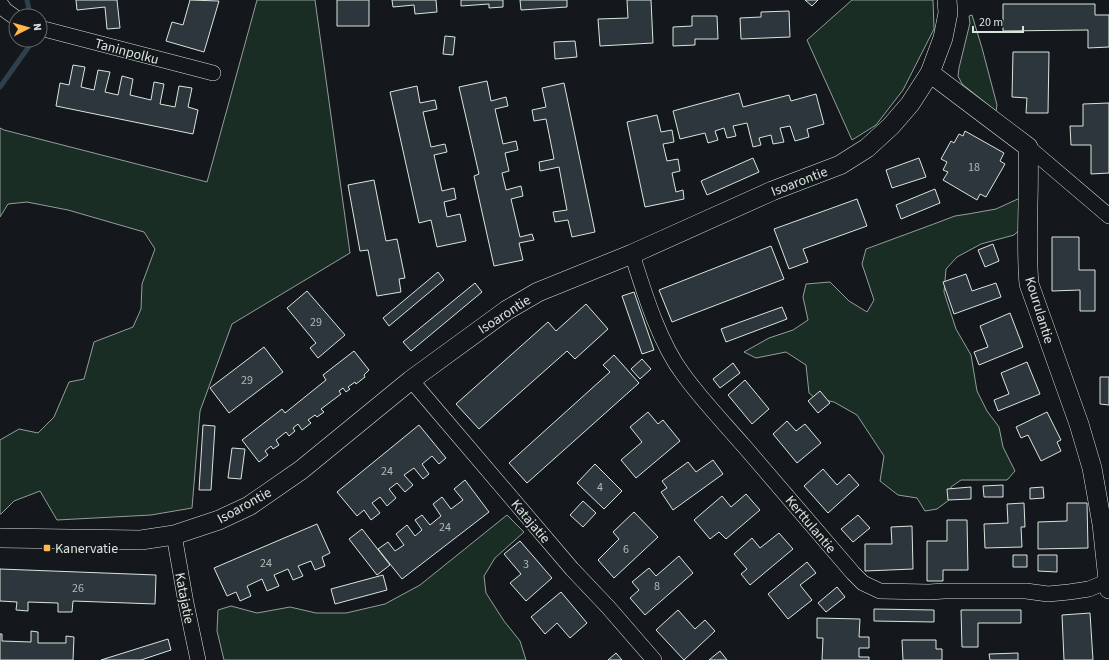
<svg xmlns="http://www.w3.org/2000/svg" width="1109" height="660" viewBox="0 0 1109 660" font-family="'Source Sans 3',sans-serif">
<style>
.green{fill:#1a2d24;stroke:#939e99}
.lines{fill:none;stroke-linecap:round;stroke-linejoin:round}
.stream{stroke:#2f3f4d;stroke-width:5}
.building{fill:#2c363c;stroke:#d8e6dc}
.minor-casing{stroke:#d8e6dc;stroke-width:16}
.tertiary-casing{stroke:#d8e6dc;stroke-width:20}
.minor{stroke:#14181c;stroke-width:15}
.tertiary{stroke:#14181c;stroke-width:19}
.poi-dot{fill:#ffb74d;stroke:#14181c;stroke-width:1.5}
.labels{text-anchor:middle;stroke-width:3;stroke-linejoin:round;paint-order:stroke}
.number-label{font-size:12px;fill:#adbab4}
.street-label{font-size:14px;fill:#d8e6dc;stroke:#14181c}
.poi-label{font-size:14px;fill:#d8e6dc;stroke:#14181c;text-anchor:start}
</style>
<rect width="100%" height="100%" fill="#14181c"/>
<path class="green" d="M 257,0 L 315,0 L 350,253 L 232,324 L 200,411 L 192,508 L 151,515 L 57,520 L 40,491 L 14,501 L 1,514 L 0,514 L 0,440 L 19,429 L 38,433 L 54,417 L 69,382 L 84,379 L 94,342 L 133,327 L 141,309 L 142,284 L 155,249 L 144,232 L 68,210 L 27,202 L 8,204 L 0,217 L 0,128 L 4,130 L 207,182 Z
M 852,0 L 933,0 L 934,29 L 903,90 L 876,125 L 852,140 L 807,40 Z
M 972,15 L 982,48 L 997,105 L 996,111 L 962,84 L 958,76 L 959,68 L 970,23 L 969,16 Z
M 1020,198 L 1025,225 L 1014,235 L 981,244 L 957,257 L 946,269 L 944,292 L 956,329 L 971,355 L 977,391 L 987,411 L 999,427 L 1003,447 L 1015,471 L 1007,480 L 961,480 L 951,487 L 949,500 L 937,509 L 925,511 L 917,498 L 898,495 L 880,481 L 884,456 L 857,415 L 834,402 L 815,398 L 809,393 L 806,365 L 786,352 L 756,358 L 744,352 L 769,338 L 793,330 L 808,320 L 803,297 L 806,284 L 830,282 L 849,301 L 867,312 L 874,300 L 862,264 L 866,249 L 931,225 L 955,216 L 968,214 L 996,209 Z
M 507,515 L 524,532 L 495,558 L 484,576 L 486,593 L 504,621 L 520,641 L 526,660 L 224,660 L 217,631 L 218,610 L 231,606 L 257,613 L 290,607 L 316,613 L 346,613 L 385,604 L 420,585 Z"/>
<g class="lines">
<path class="stream" d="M 27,0 L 29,10
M 0,87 L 30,45"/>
</g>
<path class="building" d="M 76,0 L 117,0 L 120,28 L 107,29 L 105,7 L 77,10 Z
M 190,0 L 219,1 L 204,52 L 166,41 L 172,22 L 183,25 Z
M 337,0 L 369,0 L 369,26 L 337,26 Z
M 392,0 L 436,0 L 437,12 L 415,14 L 414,5 L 393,7 Z
M 461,0 L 503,0 L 503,7 L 489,8 L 489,4 L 461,6 Z
M 520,0 L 567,0 L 567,7 L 521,10 Z
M 627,0 L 651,0 L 653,43 L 600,46 L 598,19 L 628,18 Z
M 805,0 L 818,0 L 812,6 Z
M 1003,4 L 1095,4 L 1095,15 L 1109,15 L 1109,47 L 1088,48 L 1088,30 L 1003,31 Z
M 789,11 L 790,37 L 741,39 L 740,18 L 761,17 L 761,12 Z
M 692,16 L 717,16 L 718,39 L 695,39 L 695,45 L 673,46 L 673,27 L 692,26 Z
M 445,36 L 455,37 L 453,55 L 443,54 Z
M 575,41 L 577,57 L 555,59 L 554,42 Z
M 1013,52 L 1049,52 L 1048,113 L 1026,113 L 1027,98 L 1012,97 Z
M 73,65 L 85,67 L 81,87 L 94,90 L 98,70 L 110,72 L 105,92 L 118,95 L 122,76 L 133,79 L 130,95 L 151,100 L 154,82 L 164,84 L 160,104 L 175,107 L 179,86 L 192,88 L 188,107 L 198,110 L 193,134 L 56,106 L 60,83 L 69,85 Z
M 487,81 L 491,101 L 506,97 L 508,106 L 495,109 L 503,144 L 516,141 L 518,150 L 505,153 L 509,171 L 502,173 L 506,190 L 521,186 L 523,196 L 511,199 L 520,237 L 532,234 L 534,240 L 519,243 L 523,260 L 494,266 L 474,176 L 479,174 L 459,87 Z
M 564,83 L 595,232 L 572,237 L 568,220 L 555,222 L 553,212 L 567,210 L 559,167 L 540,171 L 539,162 L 554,159 L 546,119 L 534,121 L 532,110 L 546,107 L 542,88 Z
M 417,86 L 420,103 L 435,100 L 437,109 L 423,112 L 431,147 L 445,144 L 447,152 L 434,155 L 442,191 L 454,188 L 456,199 L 444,202 L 447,217 L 460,214 L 466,241 L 437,247 L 431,220 L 419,223 L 390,92 Z
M 739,93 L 743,107 L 789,95 L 791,101 L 816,94 L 824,124 L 807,129 L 809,137 L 795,141 L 790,126 L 780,128 L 784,142 L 773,144 L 771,135 L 759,138 L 761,145 L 753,147 L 747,123 L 733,126 L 736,136 L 727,138 L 724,128 L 715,131 L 718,140 L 708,143 L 705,133 L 680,139 L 673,111 Z
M 1109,103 L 1109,173 L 1091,174 L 1091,145 L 1071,145 L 1070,126 L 1083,126 L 1083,104 Z
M 657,115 L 661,132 L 672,130 L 674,142 L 663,144 L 667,161 L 678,159 L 680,171 L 672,173 L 676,192 L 683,190 L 684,199 L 645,207 L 627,122 Z
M 965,131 L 1004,153 L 1000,161 L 1005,164 L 986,197 L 980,194 L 977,200 L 943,180 L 948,172 L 943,170 L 947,162 L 941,159 L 951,141 L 954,143 L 959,134 L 963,136 Z
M 753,158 L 759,172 L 707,195 L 701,181 Z
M 919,158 L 926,177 L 892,188 L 886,170 Z
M 374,180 L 386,241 L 397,239 L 405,278 L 399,279 L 401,292 L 377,296 L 368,250 L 360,251 L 348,185 Z
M 935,189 L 940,203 L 901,219 L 896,205 Z
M 857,199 L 867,226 L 803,249 L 808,262 L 789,269 L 774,229 Z
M 1052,237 L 1079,237 L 1079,270 L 1095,270 L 1095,311 L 1080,311 L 1080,290 L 1052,291 Z
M 993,244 L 999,261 L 985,267 L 978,250 Z
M 771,246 L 784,279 L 672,322 L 659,290 Z
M 438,272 L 444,280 L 389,326 L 383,318 Z
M 966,274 L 972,291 L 996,283 L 1001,297 L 954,314 L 943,282 Z
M 475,283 L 482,292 L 411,351 L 403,342 Z
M 307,291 L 345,335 L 318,358 L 310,348 L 316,343 L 287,308 Z
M 634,292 L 654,350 L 642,354 L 622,296 Z
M 586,304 L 608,329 L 575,359 L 567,351 L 479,429 L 456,404 L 548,322 L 556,331 Z
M 782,307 L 787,319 L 726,342 L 721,329 Z
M 1010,313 L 1023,347 L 979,365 L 974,352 L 988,347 L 980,326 Z
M 264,347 L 283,372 L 229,413 L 210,388 Z
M 354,351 L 369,370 L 364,375 L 365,377 L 356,384 L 355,382 L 348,387 L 350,389 L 346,392 L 343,388 L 339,391 L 341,394 L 321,409 L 324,412 L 317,417 L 315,415 L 308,420 L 311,423 L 302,430 L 298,424 L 293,428 L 295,431 L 289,436 L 286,432 L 276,440 L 279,445 L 273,449 L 271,446 L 265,451 L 268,455 L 259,462 L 242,440 L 282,409 L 285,413 L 326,380 L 323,375 Z
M 614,355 L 639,383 L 527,483 L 509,463 L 610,372 L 603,365 Z
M 642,359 L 651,369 L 640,379 L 631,369 Z
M 1027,362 L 1040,394 L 998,411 L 994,400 L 1009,394 L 1001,373 Z
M 733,363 L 740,373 L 720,388 L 713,379 Z
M 1100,377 L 1109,377 L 1109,405 L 1100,404 Z
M 745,380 L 769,409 L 752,424 L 728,395 Z
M 820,391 L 830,403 L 818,413 L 808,401 Z
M 648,412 L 658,424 L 663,420 L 680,441 L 636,478 L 621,460 L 642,442 L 630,427 Z
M 1047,412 L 1061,440 L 1057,442 L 1061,451 L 1041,461 L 1028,435 L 1021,438 L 1016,427 Z
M 787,421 L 796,431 L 805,424 L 821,443 L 797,463 L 773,434 Z
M 203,425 L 215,426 L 211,490 L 199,490 Z
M 419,425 L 446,458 L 439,464 L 432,456 L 422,464 L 429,474 L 423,479 L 414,468 L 404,475 L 413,485 L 405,492 L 397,483 L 389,489 L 396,498 L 387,506 L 380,497 L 372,503 L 380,513 L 371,520 L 364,510 L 357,516 L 337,492 Z
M 232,448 L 245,449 L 241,479 L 228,478 Z
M 713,460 L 723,474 L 673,510 L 661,492 L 667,488 L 662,481 L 688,462 L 696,472 Z
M 595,464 L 622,491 L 604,509 L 577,483 Z
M 823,469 L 837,485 L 849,474 L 859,485 L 828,513 L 804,486 Z
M 465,480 L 489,512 L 402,579 L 378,549 L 388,542 L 395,551 L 404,545 L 396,534 L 407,525 L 415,536 L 422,530 L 415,520 L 422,515 L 430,525 L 441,516 L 433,504 L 442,497 L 451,509 L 463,500 L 454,489 Z
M 1003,485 L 1003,497 L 984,497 L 983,486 Z
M 971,487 L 971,499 L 948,500 L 947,489 Z
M 1043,487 L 1044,498 L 1030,499 L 1030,488 Z
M 746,494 L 760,510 L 726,539 L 719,532 L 710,539 L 694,520 L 722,496 L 731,507 Z
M 583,501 L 596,513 L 583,527 L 570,515 Z
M 1024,503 L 1025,527 L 1021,527 L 1022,547 L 985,548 L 984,524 L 1008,523 L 1007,504 Z
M 1067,503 L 1087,503 L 1088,548 L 1038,549 L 1038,522 L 1067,521 Z
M 634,512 L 658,537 L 614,578 L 598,560 L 619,539 L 613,532 Z
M 858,515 L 870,528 L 853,542 L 841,529 Z
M 947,520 L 967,520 L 968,570 L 943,570 L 943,581 L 927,581 L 927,541 L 947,541 Z
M 317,524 L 330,553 L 322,557 L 325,566 L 315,570 L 311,561 L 298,566 L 303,576 L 293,580 L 288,569 L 274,575 L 279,586 L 267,591 L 262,579 L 247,586 L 251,596 L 240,601 L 236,592 L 227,596 L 214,568 Z
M 912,526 L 913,569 L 865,571 L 865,544 L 892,544 L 891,527 Z
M 362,529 L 390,565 L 377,575 L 349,539 Z
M 779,533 L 793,549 L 750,585 L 741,574 L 747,569 L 734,554 L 752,538 L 760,548 Z
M 520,541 L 552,578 L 526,601 L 510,583 L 521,574 L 504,554 Z
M 1013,555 L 1027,555 L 1027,567 L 1013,567 Z
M 1038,555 L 1057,555 L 1057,572 L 1038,571 Z
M 679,556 L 693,573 L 645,615 L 630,598 L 639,590 L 632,582 L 649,568 L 656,576 Z
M 807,562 L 816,573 L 800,585 L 812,600 L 788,619 L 768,594 Z
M 0,569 L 156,575 L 155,604 L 73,601 L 72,612 L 58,612 L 58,603 L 28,602 L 28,611 L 16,610 L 17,602 L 0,601 Z
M 383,575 L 387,590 L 335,604 L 331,589 Z
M 837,587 L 845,597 L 826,612 L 818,603 Z
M 561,592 L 587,623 L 570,638 L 557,623 L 545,634 L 531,617 Z
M 874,609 L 934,610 L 934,622 L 874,621 Z
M 678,610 L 695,629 L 705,620 L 715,631 L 684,660 L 656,630 Z
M 961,610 L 1021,610 L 1021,623 L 978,623 L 978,647 L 962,647 Z
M 1090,613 L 1093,660 L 1064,660 L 1062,615 Z
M 817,618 L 860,619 L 859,637 L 869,637 L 869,648 L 859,648 L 859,657 L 869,657 L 869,660 L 822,660 L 823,638 L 817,638 Z
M 31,631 L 38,632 L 38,643 L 66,643 L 66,636 L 74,637 L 73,660 L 0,660 L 0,634 L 2,634 L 2,641 L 31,642 Z
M 168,639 L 171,650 L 141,660 L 101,660 Z
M 902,640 L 936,640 L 936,649 L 942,649 L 942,660 L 903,660 Z
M 720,651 L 727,660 L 709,660 Z
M 616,653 L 622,660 L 608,660 Z
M 1018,653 L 1018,660 L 990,660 L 989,654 Z"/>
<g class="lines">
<g class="minor-casing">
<path id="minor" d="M 0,3 L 5,10 L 16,18
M 40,28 L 213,73
M 1028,147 L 1109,216
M 632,254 C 644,292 659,342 683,374 C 701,399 723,422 744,446 C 780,488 816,530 853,573 L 863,583 L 880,591 L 929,592 L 944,591 L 1026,591 L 1048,594 L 1069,592 L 1089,589 L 1108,581
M 411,380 L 572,569 L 608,607 L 654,660
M 174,535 L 186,603 L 198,660"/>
</g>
<g class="tertiary-casing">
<path id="tertiary" d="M 930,73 L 1028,147 C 1030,193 1025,238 1029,284 L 1079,424 L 1092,468 L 1102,524 L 1109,589
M 0,538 L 141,540 L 174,535 L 219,520 L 249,506 L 301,470 L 411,380 L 507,310 L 538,292 L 632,254 L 772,191 L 840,165 L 867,148 L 891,126 L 910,104 L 930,73 L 943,38 L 948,13 L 947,0"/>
</g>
<use href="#minor" class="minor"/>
<use href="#tertiary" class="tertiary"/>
</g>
<rect class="poi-dot" x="43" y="544" width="8" height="8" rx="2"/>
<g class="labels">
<g class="number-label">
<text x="974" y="171">18</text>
<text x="316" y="326">29</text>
<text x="247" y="384">29</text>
<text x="387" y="475">24</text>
<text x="600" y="491">4</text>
<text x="445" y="531">24</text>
<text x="626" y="553">6</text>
<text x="266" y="567">24</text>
<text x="526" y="568">3</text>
<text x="657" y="590">8</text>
<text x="78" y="592">26</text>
</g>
<g class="street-label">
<text transform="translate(127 51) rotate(15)" y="5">Taninpolku</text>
<text transform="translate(799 181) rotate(-21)" y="5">Isoarontie</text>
<text transform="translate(1040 310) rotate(73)" y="5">Kourulantie</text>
<text transform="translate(504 314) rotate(-33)" y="5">Isoarontie</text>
<text transform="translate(244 505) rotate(-29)" y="5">Isoarontie</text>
<text transform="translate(531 521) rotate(50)" y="5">Katajatie</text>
<text transform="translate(811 524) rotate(50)" y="5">Kerttulantie</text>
<text transform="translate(185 598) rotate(79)" y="5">Katajatie</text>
</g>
<g class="poi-label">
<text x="55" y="553">Kanervatie</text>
</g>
</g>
<g transform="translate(28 28) rotate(84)"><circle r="19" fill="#14181c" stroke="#626a69"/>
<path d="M0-3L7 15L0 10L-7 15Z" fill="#ffb74d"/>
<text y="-6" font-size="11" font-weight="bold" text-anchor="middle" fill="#d8e6dc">N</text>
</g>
<path d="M973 26v6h50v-6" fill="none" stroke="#d8e6dc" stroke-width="2"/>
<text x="979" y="26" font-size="12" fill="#d8e6dc" stroke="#14181c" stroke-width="3" paint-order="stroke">20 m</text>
</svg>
